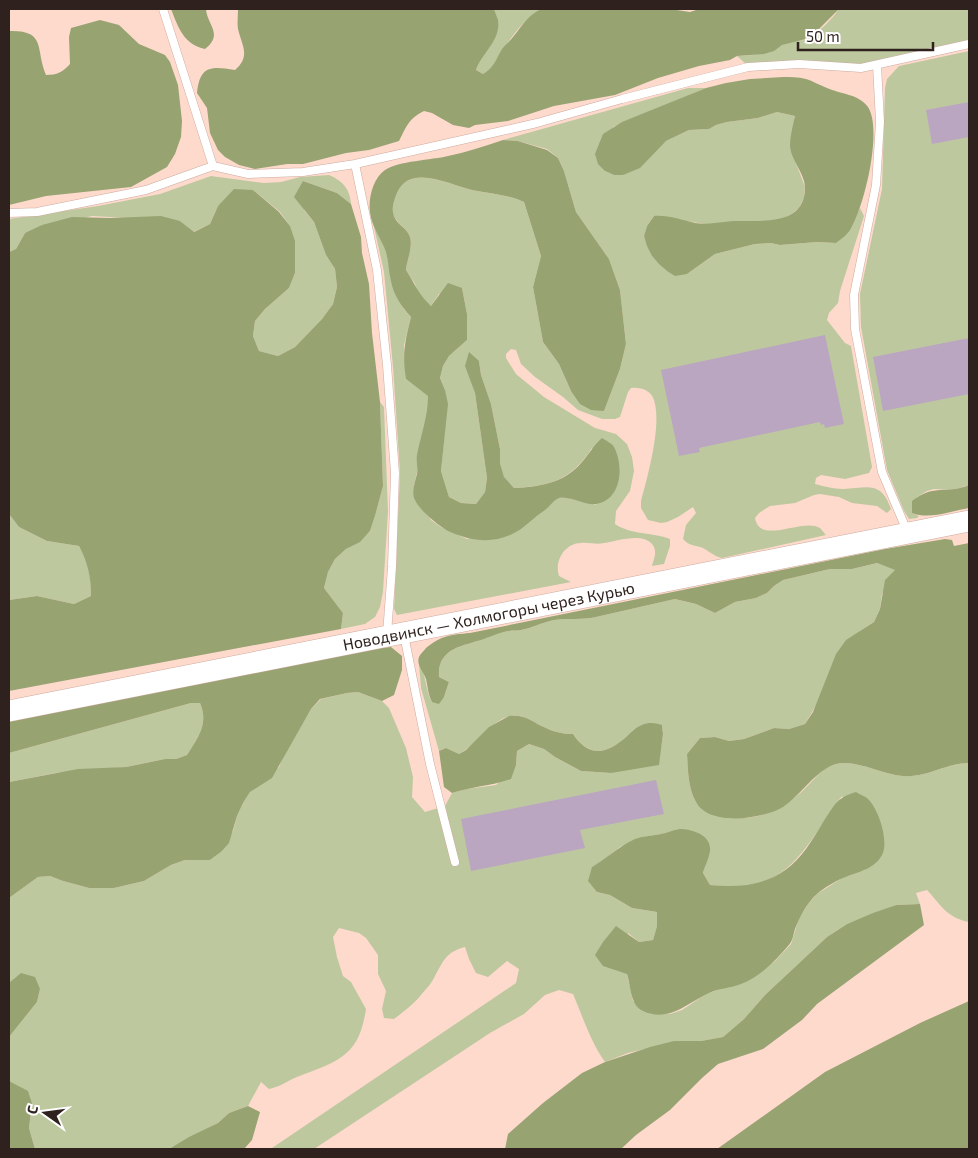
<svg xmlns="http://www.w3.org/2000/svg" width="978" height="1158" viewBox="0 0 978 1158" font-family="'Exo 2',sans-serif">
<style>
.green{fill:#bec89f;fill-rule:evenodd}
.forest{fill:#98a372}
.building{fill:#baa6c1}
.lines{fill:none;stroke-linecap:round;stroke-linejoin:round}
.lane-casing{stroke:#cdab9f;stroke-width:9}
.secondary-casing{stroke:#cdab9f;stroke-width:22}
.lane{stroke:#fff;stroke-width:8}
.secondary{stroke:#fff;stroke-width:21}
.labels{text-anchor:middle;stroke-width:4;stroke-linejoin:round;paint-order:stroke}
.street-label{font-size:16px;fill:#2f221e;stroke:#fff}
</style>
<rect width="100%" height="100%" fill="#fedacd"/>
<path class="green" d="M 494,9 L 541,9 C 519,22 504,48 491,69 L 483,74 L 476,70 C 484,44 505,43 494,9 Z
M 839,9 L 969,9 L 969,40 L 861,65 L 797,60 L 746,64 L 737,56 C 758,55 763,54 782,45 C 789,42 797,41 804,40 C 815,37 833,18 839,9 Z
M 969,51 L 969,485 L 954,490 L 934,489 L 927,491 L 917,497 L 912,513 L 919,516 L 917,518 L 909,519 L 904,511 L 887,470 L 861,327 L 860,294 L 882,189 L 885,88 L 887,79 L 899,66 Z
M 688,88 L 706,88 L 613,127 L 605,171 L 614,175 L 623,175 L 666,141 L 689,130 L 709,129 L 716,125 L 727,122 L 758,118 L 777,112 L 795,116 L 790,147 L 805,187 L 804,198 L 799,208 L 790,215 L 777,221 L 767,222 L 750,221 L 705,224 L 654,216 L 647,226 L 644,236 L 652,256 L 667,271 L 687,274 L 715,254 L 755,244 L 771,243 L 780,245 L 817,242 L 836,243 L 853,224 L 860,208 L 864,216 L 840,291 L 838,303 L 829,313 L 827,320 L 845,343 L 851,346 L 872,467 L 869,473 L 845,479 L 821,475 L 816,478 L 815,484 C 823,486 834,489 843,489 C 867,488 881,480 891,509 L 887,513 L 877,506 L 852,503 L 839,497 L 820,494 L 814,495 L 795,503 L 770,506 L 759,513 L 755,518 C 760,546 803,517 820,528 C 821,529 825,534 826,535 L 722,558 C 714,556 710,552 703,548 C 695,545 689,546 683,539 L 686,525 L 696,513 L 693,507 L 678,517 L 667,522 L 661,523 L 648,520 L 641,508 L 641,501 C 648,475 662,425 654,400 C 651,390 640,387 631,388 L 628,392 L 620,417 L 615,419 L 602,419 L 578,410 L 563,397 L 535,377 L 521,364 L 516,350 L 511,349 L 506,354 L 506,358 L 516,374 L 544,397 L 595,428 L 616,434 L 627,444 L 632,457 L 634,471 L 630,491 L 616,511 L 615,524 C 631,535 652,532 670,539 L 670,546 L 664,564 L 652,566 C 654,558 658,551 652,544 C 642,532 617,541 604,543 C 596,545 589,542 581,543 C 565,543 554,561 559,576 L 571,582 L 397,615 L 394,609 L 400,473 L 393,367 L 384,272 L 374,227 C 379,236 385,246 387,256 C 393,281 391,296 411,317 L 404,345 L 406,379 L 428,395 L 428,412 L 417,457 L 417,472 L 414,486 L 431,520 L 441,527 L 467,539 L 536,517 L 558,498 L 570,498 L 596,505 L 592,448 C 571,480 551,486 514,488 L 504,478 L 500,463 L 500,449 L 491,404 L 481,375 L 479,361 L 471,380 L 475,393 L 487,478 L 485,492 L 476,504 L 461,503 L 449,497 L 441,471 L 445,429 L 445,390 L 440,378 L 443,366 L 449,356 L 467,340 L 467,314 L 462,288 L 439,294 L 431,306 L 419,296 L 415,284 L 406,270 C 407,259 415,243 408,233 C 403,225 395,223 393,212 C 392,206 395,198 397,193 C 410,163 450,185 472,190 C 490,194 507,194 524,202 L 541,256 L 533,287 L 543,342 L 559,364 L 571,391 L 604,411 L 620,369 L 626,344 L 620,290 L 609,259 L 576,212 L 564,171 L 558,158 L 547,149 L 518,141 L 503,140 Z
M 329,175 C 343,181 350,189 351,204 L 337,193 L 303,181 L 304,210 L 314,222 L 326,255 L 335,269 L 337,287 L 333,304 L 322,319 L 295,347 L 278,356 L 259,351 L 253,336 L 255,321 L 265,309 L 289,288 L 295,273 L 290,226 L 280,212 L 253,190 L 218,206 L 210,224 L 193,232 L 180,221 L 92,216 L 25,233 L 16,249 L 9,252 L 9,219 L 98,206 L 160,194 L 211,176 L 264,183 L 281,182 L 300,177 Z
M 380,402 L 384,407 L 388,511 L 383,592 L 380,607 L 375,617 L 365,624 L 341,629 L 343,613 L 324,588 L 328,572 L 335,559 L 346,549 L 360,541 L 370,531 L 375,516 L 383,486 Z
M 9,514 L 19,527 L 47,541 L 79,546 C 89,564 91,575 91,596 L 74,604 L 37,596 L 9,600 Z
M 877,563 L 896,570 L 882,594 L 880,609 L 874,622 L 860,631 L 805,724 L 789,729 L 774,728 L 744,739 L 729,741 L 715,737 L 700,738 L 687,754 C 688,770 688,788 696,802 C 705,819 741,820 758,816 C 768,814 787,803 795,797 C 810,787 818,769 836,764 C 856,759 883,775 903,776 C 927,778 946,763 969,763 L 969,922 C 947,918 941,905 927,890 L 916,893 L 920,904 L 896,905 L 847,924 L 827,937 L 765,995 L 744,1019 L 723,1037 L 701,1041 L 674,1042 L 628,1053 L 605,1062 C 590,1041 583,1017 573,994 L 559,990 L 545,995 L 524,1014 L 490,1033 L 314,1149 L 259,1149 L 272,1148 L 516,983 L 519,969 L 507,961 L 488,977 L 476,973 L 469,959 L 465,947 C 446,952 444,960 435,976 C 432,983 426,989 421,995 C 414,1004 403,1012 394,1019 L 384,1018 L 382,1009 L 386,991 L 378,974 L 378,955 L 366,938 L 359,933 L 339,928 L 333,937 L 337,957 L 343,976 L 351,982 L 366,1009 C 359,1057 338,1061 297,1077 C 287,1081 280,1087 269,1089 L 261,1082 L 248,1106 L 229,1113 L 218,1123 L 169,1149 L 35,1149 L 29,1128 L 32,1103 L 28,1092 L 9,1081 L 9,1037 L 37,1002 L 40,989 L 9,983 L 9,898 L 38,877 L 50,876 L 63,881 L 89,888 L 114,888 L 144,881 L 171,865 L 185,860 L 210,860 L 221,852 L 233,831 L 237,816 L 243,803 L 250,792 L 260,785 L 279,767 L 284,755 L 311,709 L 321,699 L 347,693 L 358,692 L 382,701 L 389,708 L 406,748 L 413,777 L 412,797 L 425,812 L 445,806 L 452,793 L 466,789 L 496,785 L 516,765 L 517,751 L 529,744 L 544,749 L 555,757 L 581,771 L 611,773 L 660,754 L 663,734 L 662,725 C 651,728 639,731 628,736 C 625,737 622,740 619,743 C 600,756 586,753 573,734 C 564,734 554,732 546,728 C 532,722 519,710 502,719 C 486,728 474,746 459,754 L 446,748 L 439,751 L 421,688 L 419,664 C 427,676 425,690 432,702 L 444,697 L 449,682 L 439,677 C 437,649 462,646 483,639 C 492,636 500,632 509,631 C 513,630 517,631 521,630 C 532,628 543,622 554,620 C 568,618 582,620 596,617 L 675,599 L 696,604 L 715,613 L 735,602 L 756,598 L 767,593 L 774,586 L 783,580 L 830,569 L 852,569 ZM 842,796 L 865,870 L 842,878 L 817,894 L 808,904 L 799,918 L 791,944 L 775,961 L 753,977 L 706,994 L 682,1010 L 670,1014 L 654,1014 L 633,1001 L 627,974 L 628,933 L 639,942 L 653,940 L 657,926 L 657,912 L 632,908 L 610,895 L 597,892 L 592,867 L 606,859 L 620,847 L 648,836 L 663,834 L 678,829 L 710,849 L 703,873 L 710,885 C 720,886 731,888 741,887 C 795,883 813,833 842,796 Z
M 191,703 L 200,703 C 209,724 198,737 187,755 L 176,759 L 165,759 L 126,767 L 56,773 L 9,782 L 9,753 Z"/>
<path class="forest" d="M 171,9 L 206,9 C 207,25 224,34 205,49 C 184,45 178,27 171,9 Z
M 238,9 L 494,9 C 495,12 497,17 498,20 C 501,41 482,52 476,70 L 483,74 C 494,68 496,59 502,49 C 505,45 510,41 513,37 C 522,26 527,16 541,9 L 670,9 L 690,12 L 699,9 L 839,9 L 818,30 L 806,39 L 782,45 L 774,51 L 764,54 L 737,56 L 730,60 L 699,66 L 658,78 L 615,95 L 554,106 L 508,121 L 475,125 L 469,128 L 453,125 L 432,113 L 424,111 C 408,119 407,126 399,141 L 369,150 L 346,153 L 303,164 L 287,164 L 255,169 L 239,165 L 225,157 L 218,150 L 210,133 L 207,108 L 197,93 C 200,66 210,66 235,70 C 251,56 242,46 238,29 C 237,23 238,16 238,9 Z
M 100,20 L 119,25 L 139,44 L 165,55 L 170,62 L 178,85 L 182,121 L 181,137 L 175,154 L 167,167 L 131,187 L 46,196 L 9,205 L 9,31 C 47,30 35,49 46,75 C 57,75 63,72 70,64 L 69,37 L 71,28 Z
M 783,77 C 790,77 798,77 806,79 C 813,81 819,85 827,88 C 840,94 859,94 868,107 C 883,130 864,208 850,230 C 847,235 841,239 836,243 L 817,242 L 780,245 L 771,243 L 755,244 L 715,254 L 687,274 L 675,276 L 667,271 L 659,264 L 652,256 L 647,246 L 644,236 L 647,226 L 654,216 C 669,215 681,220 695,223 C 708,225 721,222 733,221 C 759,220 803,227 805,190 C 806,174 791,161 790,146 C 790,137 793,125 795,116 L 777,112 L 758,118 L 727,122 L 716,125 L 709,129 L 689,130 L 666,141 L 640,168 L 623,175 L 614,175 L 605,171 L 598,164 L 595,154 L 603,134 L 622,122 L 706,88 L 726,83 L 750,79 Z
M 503,140 L 518,141 L 547,150 L 558,158 L 564,171 L 576,212 L 609,259 L 620,290 L 626,344 L 620,369 L 604,411 L 591,410 L 580,404 L 571,391 L 559,364 L 543,342 L 533,287 L 541,256 L 524,202 C 507,194 490,194 472,190 C 450,185 410,163 397,193 C 395,198 392,206 393,212 C 395,224 403,225 408,233 C 415,243 407,259 406,270 C 415,284 418,294 431,306 L 448,283 L 462,288 L 467,314 L 467,340 L 449,356 L 443,366 L 440,378 L 445,390 L 448,404 L 441,471 L 449,497 L 461,503 L 476,504 L 485,492 L 487,478 L 475,393 L 465,366 L 469,352 L 479,361 L 481,375 L 491,404 L 500,449 L 500,463 L 504,477 L 514,488 C 539,487 565,483 582,462 C 589,454 594,445 602,438 C 606,441 612,443 614,447 C 624,466 622,500 596,504 C 586,506 572,496 559,498 C 554,500 549,507 545,510 C 536,516 529,523 521,529 C 497,545 472,542 448,531 C 439,526 419,510 415,500 C 411,493 415,482 417,474 C 418,468 416,461 417,455 C 421,434 428,417 428,396 L 406,379 C 402,354 405,341 411,317 C 401,306 394,296 391,281 C 388,270 389,258 384,247 C 379,236 371,224 370,212 C 368,199 373,178 385,170 C 398,161 432,160 448,156 C 467,152 485,146 503,140 Z
M 303,181 L 337,193 L 351,204 L 361,237 L 362,253 L 369,284 L 372,333 L 380,402 L 383,486 L 375,516 L 370,531 L 360,542 L 346,549 L 335,559 L 328,572 L 324,588 L 343,613 L 341,629 L 9,691 L 9,600 L 37,596 L 74,604 L 91,596 C 91,577 88,563 79,546 L 47,541 L 19,527 L 9,514 L 9,252 L 16,249 L 25,233 L 42,225 L 72,217 L 110,218 L 161,216 L 180,221 L 194,232 L 210,224 L 218,206 L 234,189 L 253,190 L 279,212 L 290,226 L 295,241 L 295,273 L 289,288 L 265,309 L 255,321 L 253,336 L 259,351 L 278,356 L 295,347 L 322,319 L 333,304 L 337,287 L 335,269 L 326,255 L 314,222 L 294,197 Z
M 969,485 L 969,508 C 952,511 929,520 912,513 L 912,501 C 935,483 946,495 969,485 Z
M 945,539 L 952,540 L 954,546 L 969,543 L 969,763 C 946,763 927,778 903,776 C 883,775 856,759 836,764 C 816,770 801,795 783,807 C 763,819 709,827 696,802 C 688,788 688,770 687,754 L 700,738 L 715,737 L 729,741 L 744,739 L 774,728 L 789,729 L 805,724 L 813,712 L 836,654 L 846,640 L 874,622 L 880,609 L 885,580 L 895,570 L 877,563 L 852,569 L 830,569 L 796,577 L 783,580 L 774,586 L 767,593 L 756,598 L 735,602 L 715,613 L 696,604 L 675,599 L 596,617 C 582,620 568,618 554,620 C 543,622 532,628 521,630 C 517,631 513,630 509,631 C 501,632 492,636 484,639 C 463,646 437,648 439,677 L 449,682 L 444,697 L 439,704 L 432,702 C 428,694 428,688 426,679 C 424,672 416,665 419,657 C 420,654 424,651 426,648 C 442,635 450,635 470,633 L 885,549 Z
M 391,647 L 402,656 L 402,670 L 394,695 L 382,701 L 358,692 L 347,693 L 320,699 L 311,709 L 272,778 L 250,792 L 243,803 L 237,816 L 229,843 L 221,852 L 210,860 L 185,860 L 171,865 L 144,881 L 114,888 L 89,888 L 63,881 L 50,876 L 38,877 L 9,898 L 9,782 L 78,769 L 126,767 L 165,759 L 176,759 L 187,755 C 198,737 209,724 200,703 L 191,703 L 9,753 L 9,719 L 363,650 Z
M 509,716 C 526,714 532,722 546,728 C 554,732 564,734 573,734 C 589,758 607,754 626,737 C 632,732 636,727 642,725 C 649,722 655,723 662,725 L 663,734 L 659,765 L 611,773 L 581,771 L 555,757 L 544,749 L 529,744 L 517,751 L 516,765 L 511,779 C 491,786 471,787 452,793 L 444,787 L 439,751 L 446,748 L 459,754 L 466,750 L 489,727 Z
M 856,792 C 860,795 866,796 869,800 C 879,811 888,839 883,853 C 876,869 858,872 843,878 C 834,882 824,888 817,894 C 807,903 800,916 795,929 C 793,935 793,941 788,946 C 776,960 759,978 741,984 C 731,988 720,988 709,993 C 687,1003 669,1023 643,1011 C 630,1005 631,986 627,974 L 603,966 L 595,955 L 603,942 L 616,926 L 639,942 L 653,940 L 657,926 L 657,912 L 632,908 L 610,895 L 597,892 L 588,881 L 592,867 C 606,859 617,848 631,841 C 640,836 651,836 661,834 C 667,833 673,830 679,829 C 692,829 712,835 710,851 C 709,858 705,866 703,873 L 710,885 C 750,889 782,882 806,849 C 813,839 819,829 825,819 C 836,803 837,798 856,792 Z
M 920,904 L 924,925 L 817,1004 L 802,1020 L 763,1049 L 718,1064 L 702,1078 L 670,1110 L 636,1135 L 621,1149 L 505,1149 L 508,1134 L 543,1103 L 582,1073 L 605,1062 L 650,1047 L 674,1041 L 701,1041 L 723,1037 L 744,1019 L 765,995 L 827,937 L 847,924 L 873,913 L 896,905 Z
M 21,973 L 35,977 L 40,989 L 37,1002 L 9,1037 L 9,983 Z
M 969,1001 L 969,1149 L 717,1149 L 825,1072 L 920,1023 Z
M 9,1081 L 28,1091 L 32,1103 L 29,1128 L 35,1149 L 9,1149 Z
M 248,1106 L 260,1112 L 252,1140 L 244,1149 L 169,1149 L 189,1137 L 218,1123 L 229,1113 Z"/>
<path class="building" d="M 969,102 L 969,137 L 932,144 L 926,110 Z
M 825,335 L 844,424 L 825,428 L 824,424 L 821,425 L 820,422 L 699,448 L 700,452 L 679,456 L 661,370 Z
M 969,338 L 969,394 L 883,411 L 873,357 Z
M 656,780 L 664,814 L 580,830 L 585,848 L 471,871 L 461,819 Z"/>
<g class="lines">
<g class="lane-casing">
<path id="lane" d="M 163,9 L 213,166
M 877,65 L 880,122 L 876,185 L 854,295 L 855,329 L 882,472 L 907,531
M 355,164 L 377,270 L 387,365 L 395,473 L 392,567 L 387,634
M 9,213 L 37,212 L 146,190 L 213,166 L 248,174 L 303,172 L 355,164 L 537,123 L 622,99 L 748,67 L 799,64 L 861,68 L 969,44
M 404,635 L 430,764 L 455,862"/>
</g>
<g class="secondary-casing">
<g id="secondary">
<path id="s1" d="M 9,711 L 969,521"/>
</g>
</g>
<use href="#lane" class="lane"/>
<use href="#secondary" class="secondary"/>
</g>
<g class="labels">
<g class="street-label">
<text dy="6" stroke="none"><textPath href="#s1" startOffset="489">Новодвинск — Холмогоры через Курью</textPath></text>
</g>
</g>
<rect width="978" height="1158" fill="none" stroke="#2f221e" stroke-width="20"/>
<g transform="translate(45 1113) rotate(284)" stroke="#ffffff" stroke-width="4" paint-order="stroke">
<path d="M0-4L9 19L0 12L-9 19Z" fill="#2f221e"/>
<text y="-8" font-size="14" font-weight="bold" text-anchor="middle" fill="#2f221e">С</text>
</g>
<path d="M798 42v8h135v-8" fill="none" stroke="#2f221e" stroke-width="2.5"/>
<text x="806" y="42" font-size="15" fill="#2f221e" stroke="#ffffff" stroke-width="4" paint-order="stroke">50 m</text>
</svg>
